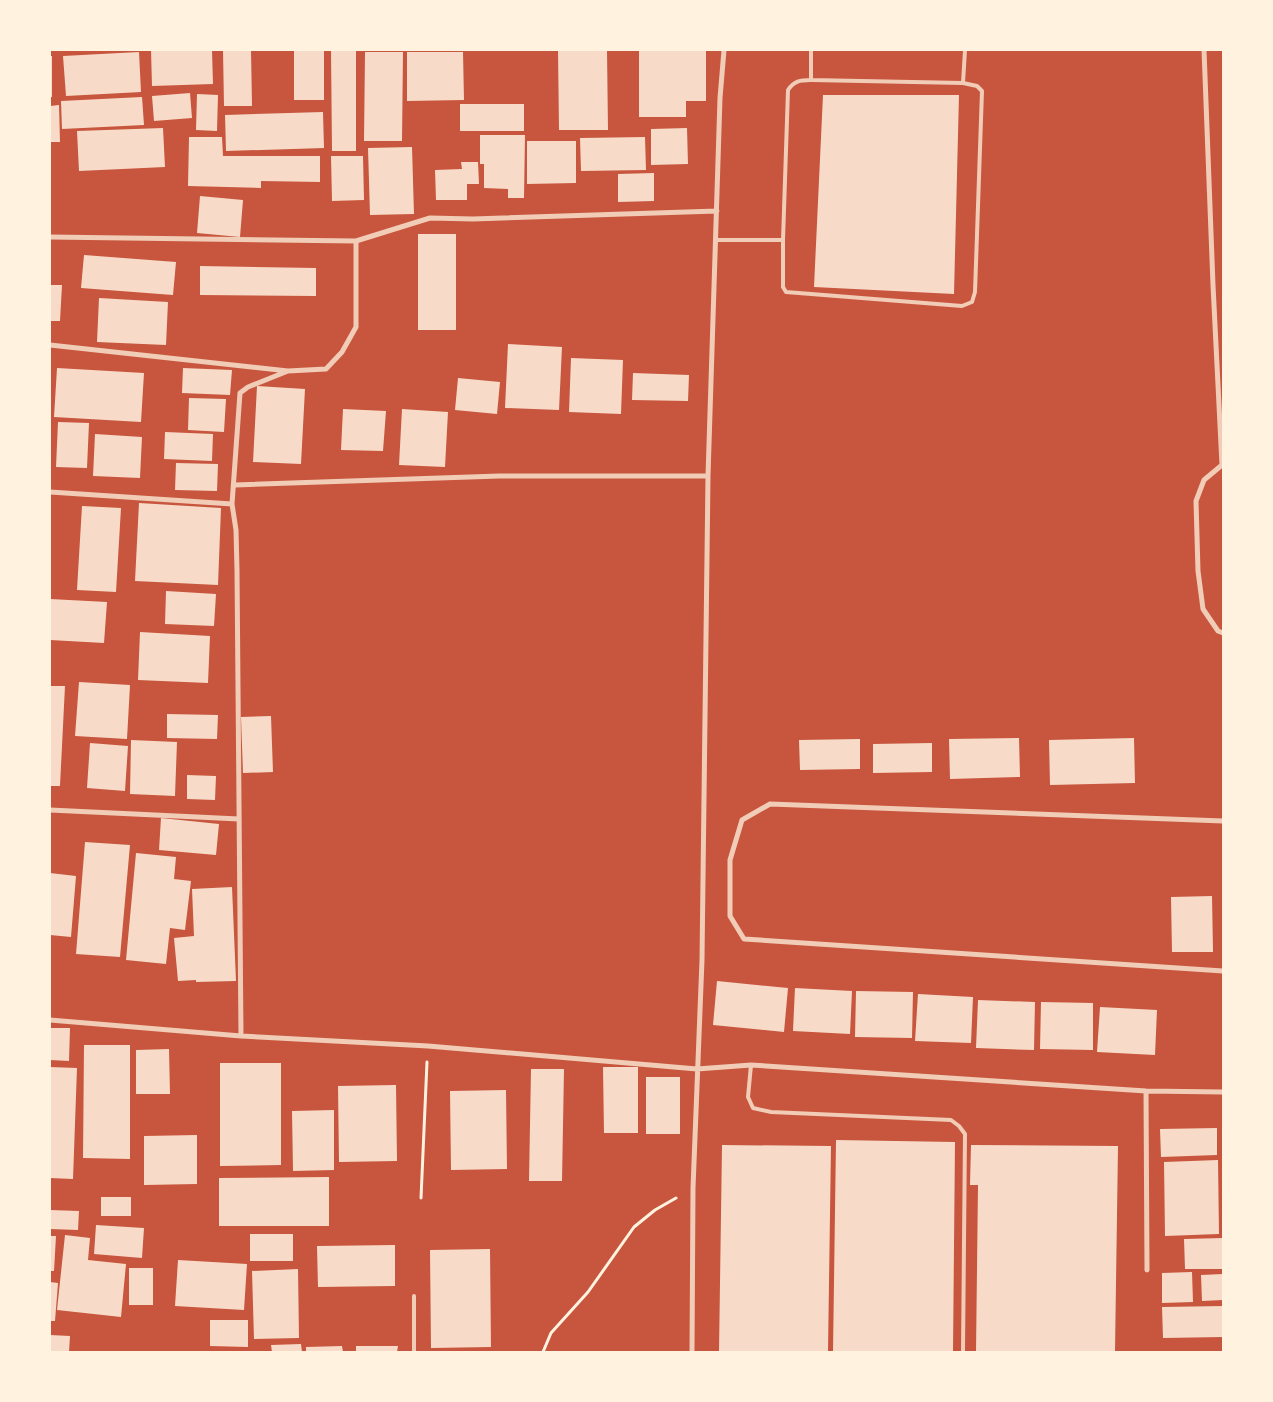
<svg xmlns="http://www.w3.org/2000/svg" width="1273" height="1402" viewBox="0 0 1273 1402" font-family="'DM Sans',sans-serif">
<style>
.building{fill:#f7dbc8}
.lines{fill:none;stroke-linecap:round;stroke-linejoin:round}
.path{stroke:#fff3e0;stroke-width:3}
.service{stroke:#f1ccb7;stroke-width:4}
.minor{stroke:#f1ccb7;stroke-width:5}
</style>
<rect width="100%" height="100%" fill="#c8553d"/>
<path class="building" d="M 151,50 L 212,50 L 213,84 L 152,86 Z
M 223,50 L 251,50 L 252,106 L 224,106 Z
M 294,50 L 324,50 L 324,100 L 294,100 Z
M 331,50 L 356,50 L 356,151 L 332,151 Z
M 558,50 L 607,50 L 608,130 L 559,130 Z
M 639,50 L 706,50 L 706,101 L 686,101 L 686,117 L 639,117 Z
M 139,52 L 141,92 L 66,96 L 63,56 Z
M 365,52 L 403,52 L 402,141 L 364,141 Z
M 407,52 L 463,52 L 464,100 L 407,101 Z
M 50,56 L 52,56 L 52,97 L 50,97 Z
M 190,93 L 192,118 L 154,121 L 152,96 Z
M 197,94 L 218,95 L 217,131 L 196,130 Z
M 823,95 L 959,95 L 954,294 L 814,287 Z
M 142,97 L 144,125 L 62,129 L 61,101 Z
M 460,104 L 524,104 L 524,131 L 460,131 Z
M 59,105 L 60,142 L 50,142 L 50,106 Z
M 323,112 L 324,148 L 226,151 L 225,115 Z
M 163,128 L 165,167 L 79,171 L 77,131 Z
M 687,128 L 688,164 L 651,165 L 651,129 Z
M 480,135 L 525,135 L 524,198 L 508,198 L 508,189 L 484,188 L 484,164 L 480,164 Z
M 189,137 L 222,137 L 223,156 L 320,156 L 320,182 L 261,181 L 261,188 L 188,186 Z
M 645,137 L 646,170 L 581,171 L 580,138 Z
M 527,141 L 576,141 L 576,183 L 527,184 Z
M 412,147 L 414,214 L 370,215 L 368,148 Z
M 331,156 L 363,156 L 364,200 L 332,201 Z
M 461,162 L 478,162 L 479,184 L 467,184 L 467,200 L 436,200 L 435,170 L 462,169 Z
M 654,173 L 654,201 L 618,202 L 618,174 Z
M 200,196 L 243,200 L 240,237 L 197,233 Z
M 418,234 L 456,234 L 456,330 L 418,330 Z
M 84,255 L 176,262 L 173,295 L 81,288 Z
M 200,266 L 316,268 L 316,296 L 200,295 Z
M 50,285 L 62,285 L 60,321 L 50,321 Z
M 99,298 L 168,302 L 166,345 L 97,342 Z
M 508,344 L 562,347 L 559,410 L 505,408 Z
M 571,358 L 623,360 L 621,414 L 569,412 Z
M 57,368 L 144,373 L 141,422 L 54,417 Z
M 183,368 L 232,370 L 230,395 L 182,393 Z
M 633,373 L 689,375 L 688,401 L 632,400 Z
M 458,378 L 500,382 L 497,414 L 455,410 Z
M 257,386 L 305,389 L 301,464 L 253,462 Z
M 189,398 L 226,399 L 224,432 L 188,430 Z
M 343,409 L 386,411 L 383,451 L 341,450 Z
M 402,409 L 448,412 L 445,467 L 399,465 Z
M 58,422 L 89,423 L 87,468 L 56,467 Z
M 165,432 L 213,434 L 212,461 L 164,459 Z
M 95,434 L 142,437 L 140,478 L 93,476 Z
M 176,463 L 218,464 L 217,491 L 175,490 Z
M 139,503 L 221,508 L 218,585 L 135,581 Z
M 82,506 L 121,508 L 116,592 L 77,590 Z
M 166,591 L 216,594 L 214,626 L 165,624 Z
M 50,599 L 107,602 L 104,643 L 50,640 Z
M 140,632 L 210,636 L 208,683 L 138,680 Z
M 79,682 L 130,685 L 127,739 L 75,736 Z
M 50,686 L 65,686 L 60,786 L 50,786 Z
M 167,714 L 218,715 L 217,739 L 167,738 Z
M 271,716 L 273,772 L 243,773 L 241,717 Z
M 1019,738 L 1020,777 L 950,779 L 949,739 Z
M 1134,738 L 1135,783 L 1050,785 L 1049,740 Z
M 860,739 L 860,769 L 800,770 L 799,740 Z
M 131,740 L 177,742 L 175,796 L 130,794 Z
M 90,743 L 128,746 L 125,791 L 87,788 Z
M 932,743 L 932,772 L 873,773 L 873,744 Z
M 187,775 L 216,776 L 215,800 L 187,799 Z
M 161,818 L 219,824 L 216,855 L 159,850 Z
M 85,842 L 130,845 L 120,957 L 76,954 Z
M 136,853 L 176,857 L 174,879 L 191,881 L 185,930 L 170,928 L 166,964 L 126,960 Z
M 50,873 L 76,876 L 71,937 L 50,935 Z
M 232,887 L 236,981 L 196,982 L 196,980 L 178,981 L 174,938 L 194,936 L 192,889 Z
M 1212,896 L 1213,952 L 1172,952 L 1171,897 Z
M 717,981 L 788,988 L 784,1032 L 713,1025 Z
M 795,988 L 852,991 L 850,1034 L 793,1031 Z
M 856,991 L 913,992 L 912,1038 L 855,1037 Z
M 918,994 L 973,997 L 971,1043 L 915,1041 Z
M 978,1000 L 1035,1002 L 1034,1050 L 976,1048 Z
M 1041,1002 L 1093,1003 L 1093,1050 L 1040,1049 Z
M 1100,1007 L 1157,1010 L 1155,1055 L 1097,1052 Z
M 50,1028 L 70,1028 L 69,1061 L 50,1060 Z
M 84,1045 L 130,1045 L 130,1159 L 83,1158 Z
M 169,1049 L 170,1094 L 136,1094 L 136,1050 Z
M 220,1063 L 281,1063 L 281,1165 L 220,1166 Z
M 50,1067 L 77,1068 L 73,1179 L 50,1178 Z
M 603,1067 L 638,1067 L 638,1133 L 604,1133 Z
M 531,1069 L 564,1069 L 562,1181 L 529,1181 Z
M 646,1077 L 680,1077 L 680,1134 L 646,1134 Z
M 396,1085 L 397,1161 L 339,1162 L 338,1086 Z
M 506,1090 L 507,1169 L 451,1170 L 450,1091 Z
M 334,1110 L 334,1170 L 293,1171 L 292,1111 Z
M 1217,1128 L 1217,1155 L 1161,1157 L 1160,1129 Z
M 197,1135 L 197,1184 L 144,1185 L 144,1136 Z
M 836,1140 L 955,1142 L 953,1352 L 833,1352 Z
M 722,1145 L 831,1146 L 828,1352 L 719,1352 Z
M 971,1145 L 1118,1146 L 1115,1352 L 976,1352 L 978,1185 L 970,1185 Z
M 1218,1160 L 1219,1234 L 1165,1236 L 1164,1162 Z
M 329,1177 L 329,1226 L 219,1226 L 219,1178 Z
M 101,1197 L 131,1197 L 131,1216 L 101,1216 Z
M 50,1210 L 79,1211 L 78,1230 L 50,1229 Z
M 96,1225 L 144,1228 L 142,1258 L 94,1254 Z
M 250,1234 L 293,1234 L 293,1261 L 250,1261 Z
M 65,1235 L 90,1238 L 88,1260 L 126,1264 L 121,1317 L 57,1310 Z
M 50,1236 L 56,1236 L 54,1271 L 50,1271 Z
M 1223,1238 L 1223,1269 L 1185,1269 L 1184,1239 Z
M 395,1245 L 395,1286 L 318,1287 L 317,1246 Z
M 490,1249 L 491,1347 L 431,1348 L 430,1250 Z
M 178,1260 L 247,1264 L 244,1310 L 175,1306 Z
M 129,1268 L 153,1268 L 153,1305 L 129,1305 Z
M 298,1269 L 299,1338 L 254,1339 L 252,1271 Z
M 1192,1272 L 1193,1302 L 1162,1303 L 1162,1273 Z
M 1223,1274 L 1223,1300 L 1202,1301 L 1201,1275 Z
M 50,1282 L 58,1283 L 55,1321 L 50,1321 Z
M 1223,1306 L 1223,1337 L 1163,1338 L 1162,1307 Z
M 210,1320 L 248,1320 L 248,1347 L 210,1346 Z
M 50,1335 L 70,1336 L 69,1352 L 50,1352 Z
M 301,1344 L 302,1352 L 272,1352 L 271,1345 Z
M 342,1346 L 343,1352 L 306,1352 L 306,1347 Z
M 356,1346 L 398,1346 L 397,1352 L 356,1352 Z"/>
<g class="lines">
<path class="path" d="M 421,1198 L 427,1062
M 543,1352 L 551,1333 L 588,1292 L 634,1227 L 655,1210 L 676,1198"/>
<path class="service" d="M 811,80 L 811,50
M 963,83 L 965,50
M 715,240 L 783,240 L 783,287 L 786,292 L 962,306 L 972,302 L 975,292 L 982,91 L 977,86 L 963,83 L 811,80 C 800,80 794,81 788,90 L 783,240
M 751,1065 L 748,1097 L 753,1108 L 771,1112 L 951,1120 L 959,1126 L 965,1134 L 963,1352
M 414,1296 L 414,1352"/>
<path class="minor" d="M 1204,50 L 1213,285 L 1222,465 L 1204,480 L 1196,501 L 1198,571 L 1203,609 L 1218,631 L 1223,633
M 50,237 L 356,241
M 50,345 L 288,371
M 235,485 L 499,476 L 708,476
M 50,492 L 232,504
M 50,810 L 239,819
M 1223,821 L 770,804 L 742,820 L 730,860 L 730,916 L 744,939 L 1223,971
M 50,1020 L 241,1036 L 428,1046 L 697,1069 L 751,1065 L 1146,1091 L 1223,1092
M 241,1036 L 237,570 L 236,530 L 232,504 L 240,393 L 248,387 L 288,371 L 326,369 L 342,352 L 356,327 L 356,241 L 430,218 L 473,219 L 717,211
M 1146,1091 L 1147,1270
M 692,1352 L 693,1188 L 702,960 L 708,476 L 720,98 L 724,50"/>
</g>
<rect width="1273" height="1402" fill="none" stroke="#fff3e0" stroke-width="102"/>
</svg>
